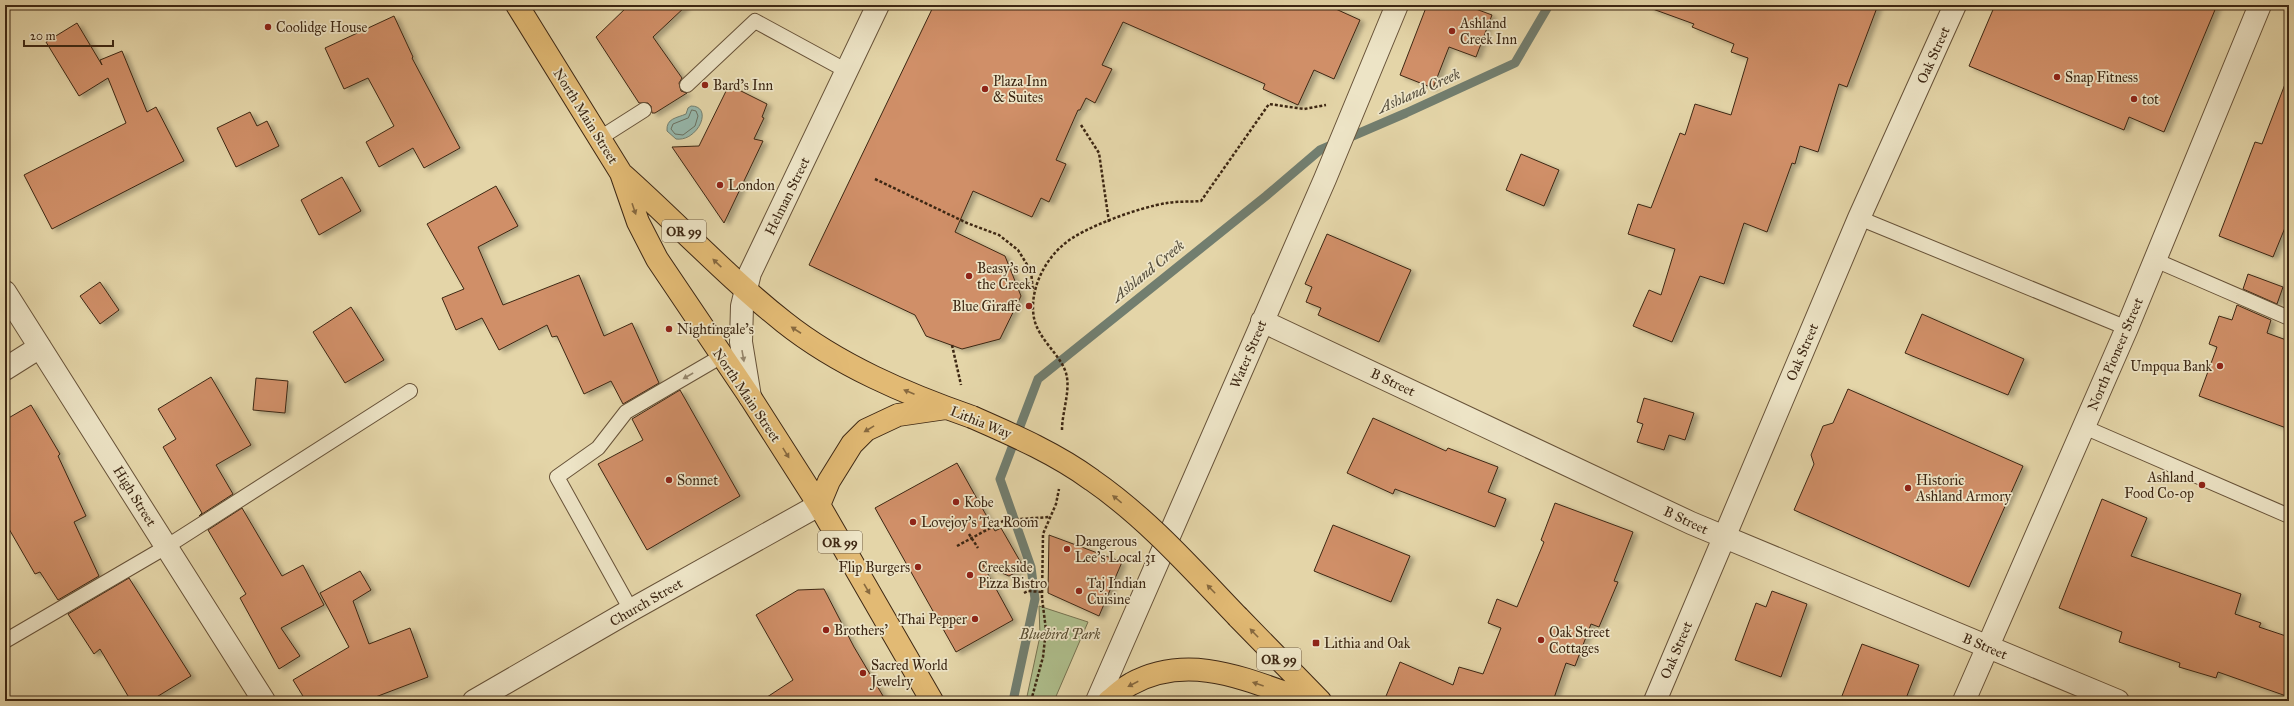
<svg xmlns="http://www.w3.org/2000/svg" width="2294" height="706" viewBox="0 0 2294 706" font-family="'IM FELL Great Primer',serif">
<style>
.green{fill:#aebe8c;stroke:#767250}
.water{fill:#96b8ad;stroke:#727e6f}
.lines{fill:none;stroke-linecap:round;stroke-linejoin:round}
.shore{stroke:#6a7060;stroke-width:1}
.stream{stroke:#727e6f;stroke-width:9}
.building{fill:#d08f67;stroke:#3d2713;filter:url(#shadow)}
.lane-casing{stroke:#675238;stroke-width:16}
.street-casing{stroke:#675238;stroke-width:24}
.primary-casing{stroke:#3d2713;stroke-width:24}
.path{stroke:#3d2713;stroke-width:2.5;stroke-dasharray:3 2;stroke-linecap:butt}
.lane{stroke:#ede4c6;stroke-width:14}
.street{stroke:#ede4c6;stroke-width:22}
.primary{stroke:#e2ba74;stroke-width:22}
.primary-bridge-casing{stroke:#3d2713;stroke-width:24;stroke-linecap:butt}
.primary-bridge{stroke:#e2ba74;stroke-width:22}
.oneway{fill:#87693f}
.oneway2{fill:#95866c}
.poi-dot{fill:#8f2418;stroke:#ede4c6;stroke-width:1.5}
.labels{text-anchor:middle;stroke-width:3.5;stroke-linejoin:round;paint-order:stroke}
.shield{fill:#ede4c6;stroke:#726049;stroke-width:1}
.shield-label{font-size:13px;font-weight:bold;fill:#3d2713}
.poi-label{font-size:14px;fill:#3d2713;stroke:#ede4c6;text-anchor:start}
.street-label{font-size:14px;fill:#3d2713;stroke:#ede4c6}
.park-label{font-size:14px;font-style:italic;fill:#594d31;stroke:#ede4c6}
.water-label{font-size:15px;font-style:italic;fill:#534b3a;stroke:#ede4c6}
</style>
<defs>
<filter id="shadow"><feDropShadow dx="4.5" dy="2.5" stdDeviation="2" flood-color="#0004"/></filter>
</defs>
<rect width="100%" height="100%" fill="#e4d5a8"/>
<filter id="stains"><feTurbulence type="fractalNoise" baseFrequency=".005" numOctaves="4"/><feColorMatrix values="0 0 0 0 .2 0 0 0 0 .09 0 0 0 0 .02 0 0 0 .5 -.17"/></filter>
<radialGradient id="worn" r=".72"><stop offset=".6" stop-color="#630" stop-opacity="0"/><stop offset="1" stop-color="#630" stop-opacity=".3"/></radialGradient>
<path class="green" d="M 1039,606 L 1088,622 L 1054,701 L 1026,701 L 1040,636 Z"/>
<path class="water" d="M 691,106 C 714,106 698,142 676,139 L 667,131 C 666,118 677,118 686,114 L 688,108 Z"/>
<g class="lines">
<path class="shore" d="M 692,110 L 696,111 L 698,116 L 695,126 L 683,135 L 675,134 L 671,129 L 673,124 L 688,118 Z"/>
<path class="stream" d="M 1013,701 L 1035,599 L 1031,567 L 1000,479 L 1038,379 L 1266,196 L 1320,150 L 1406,113 L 1515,63 L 1549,5"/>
</g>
<path class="building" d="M 629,5 L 687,5 L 653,37 L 682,78 L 679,83 L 681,91 L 687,93 L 655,113 L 652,113 L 651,106 L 648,103 L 639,103 L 596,37 Z
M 934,5 L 1327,5 L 1360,20 L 1334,79 L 1314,70 L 1298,105 L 1263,89 L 1265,84 L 1123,22 L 1102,65 L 1112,69 L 1095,103 L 1086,98 L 1080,110 L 1078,110 L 1056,160 L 1066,164 L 1049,202 L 1041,198 L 1032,217 L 973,191 L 955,232 L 1005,256 L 1021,296 L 1000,339 L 962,349 L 926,336 L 915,315 L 809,265 Z
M 1427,5 L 1465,5 L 1492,15 L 1476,57 L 1449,47 L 1433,88 L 1400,75 Z
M 1650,5 L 1878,5 L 1847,87 L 1839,84 L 1818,152 L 1800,146 L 1795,164 L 1792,163 L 1767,232 L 1744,223 L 1724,284 L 1700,276 L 1672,342 L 1633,326 L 1649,290 L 1661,295 L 1675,249 L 1628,234 L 1638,204 L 1651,208 L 1680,133 L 1685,135 L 1695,104 L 1731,115 L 1748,58 L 1731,52 L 1734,44 L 1692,27 L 1694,24 L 1650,8 Z
M 1995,5 L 2217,5 L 2164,132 L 2129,117 L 2124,130 L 1969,66 Z
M 394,16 L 413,57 L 412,58 L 460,148 L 424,168 L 413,148 L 379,167 L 366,142 L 394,126 L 368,78 L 344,89 L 325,48 Z
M 77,23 L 102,65 L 100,60 L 122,51 L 147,112 L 156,107 L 184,161 L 52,229 L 24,175 L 126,123 L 108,78 L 79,96 L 46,42 Z
M 2287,79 L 2289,80 L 2289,218 L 2273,257 L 2219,236 L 2255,142 L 2262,144 Z
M 729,85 L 767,104 L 762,117 L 764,118 L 754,139 L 763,141 L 724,223 L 672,147 L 699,146 Z
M 250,112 L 257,126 L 267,121 L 279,146 L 236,167 L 217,128 Z
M 1521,154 L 1559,170 L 1544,206 L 1506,190 Z
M 342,177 L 361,211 L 319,235 L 301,200 Z
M 496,186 L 518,226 L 478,247 L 503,305 L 579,275 L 604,336 L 632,323 L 659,383 L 623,404 L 611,381 L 584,394 L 557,336 L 552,337 L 547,325 L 499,350 L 482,318 L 456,330 L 442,298 L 464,289 L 427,224 Z
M 1327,234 L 1411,270 L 1379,342 L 1318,315 L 1321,308 L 1306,302 L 1312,287 L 1305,284 Z
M 2248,274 L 2283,287 L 2277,304 L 2243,289 Z
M 100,282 L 119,310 L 100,324 L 80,296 Z
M 2237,305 L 2271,320 L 2267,333 L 2289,341 L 2289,429 L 2199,396 L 2217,347 L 2209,344 L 2219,316 L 2232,320 Z
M 351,307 L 384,360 L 345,383 L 313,332 Z
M 1922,314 L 2024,359 L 2008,395 L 1905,353 Z
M 211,377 L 251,445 L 216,465 L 233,494 L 199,516 L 202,513 L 163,447 L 176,439 L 158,409 Z
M 256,378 L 288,381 L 285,413 L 253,410 Z
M 1848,389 L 2023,466 L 1969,587 L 1794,510 L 1814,464 L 1811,455 L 1823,426 L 1833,423 Z
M 680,390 L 740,496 L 647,550 L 598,464 L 643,440 L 632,419 Z
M 1644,398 L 1694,413 L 1685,440 L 1669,435 L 1664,450 L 1637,442 L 1643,424 L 1637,422 Z
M 31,405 L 60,454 L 58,456 L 86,516 L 74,522 L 99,576 L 58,600 L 40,572 L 35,574 L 5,522 L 5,420 Z
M 1373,418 L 1446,451 L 1448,448 L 1498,467 L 1488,492 L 1506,499 L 1495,527 L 1395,489 L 1393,494 L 1347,473 Z
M 957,463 L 995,531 L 1001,528 L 1024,568 L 1009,576 L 983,565 L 1013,620 L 956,652 L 875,508 Z
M 2102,499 L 2147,518 L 2131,556 L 2241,594 L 2235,614 L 2261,623 L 2259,627 L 2289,637 L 2289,697 L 2218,672 L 2216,678 L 2179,667 L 2180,663 L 2119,642 L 2122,632 L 2059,608 Z
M 1555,503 L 1633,532 L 1614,581 L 1618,582 L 1599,627 L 1591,624 L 1575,666 L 1566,663 L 1553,701 L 1384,701 L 1400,662 L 1453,685 L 1459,667 L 1483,674 L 1501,628 L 1488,623 L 1497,599 L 1517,607 L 1544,542 L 1541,540 Z
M 242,508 L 282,576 L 303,565 L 324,605 L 281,628 L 300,656 L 279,669 L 240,598 L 246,594 L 208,530 Z
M 1333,525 L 1410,556 L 1391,602 L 1314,571 Z
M 1049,535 L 1122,562 L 1099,616 L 1048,593 Z
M 360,571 L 371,590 L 353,601 L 369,644 L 410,628 L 428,677 L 365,701 L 306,701 L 293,680 L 349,647 L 320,593 Z
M 129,578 L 191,676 L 150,701 L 131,701 L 100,649 L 94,654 L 68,614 Z
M 824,589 L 854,647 L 886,701 L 761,701 L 793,680 L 756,615 L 798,590 Z
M 1772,591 L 1807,604 L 1781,677 L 1735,660 L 1756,603 L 1766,607 Z
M 1862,644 L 1919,665 L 1905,701 L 1840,701 Z"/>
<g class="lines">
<g class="lane-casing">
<path id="lane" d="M 687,85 L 755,21 L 847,71
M 600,138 L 644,110
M 1859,218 L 2127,328
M 2155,260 L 2289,318
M 2084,427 L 2289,516
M 631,610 L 557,477 L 598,448 L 626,412 L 722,356
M 5,641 L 166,547 L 410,391"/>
</g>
<g class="street-casing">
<path id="street" d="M 5,292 L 264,701
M 1262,321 L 1691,523 L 2118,701
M 5,369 L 40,347
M 750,397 L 741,342 L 742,306 L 750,273 L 878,5
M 474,701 L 631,610 L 819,505
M 1097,701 L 1325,179 L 1397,5
M 1655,701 L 1859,218 L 1955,5
M 1964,701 L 2127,328 L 2260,5"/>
</g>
<g class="primary-casing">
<path id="primary" d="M 517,5 L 621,173 L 638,222 L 657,259 L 750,397 L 819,505 L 932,701
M 623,175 C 677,223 727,277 784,322 C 838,365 906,394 972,417
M 819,505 L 829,481 L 852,444 L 866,430 L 898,415 L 946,408
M 1238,617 L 1320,701
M 1109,701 C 1116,696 1123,688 1131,684 C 1191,651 1251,682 1308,701"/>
</g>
<path class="path" d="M 1081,125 L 1099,153 L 1109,222
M 875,179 L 967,223 L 999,235 L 1018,250 L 1031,271 L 1033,291
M 952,345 L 961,385
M 1062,430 C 1062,412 1071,390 1066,373 C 1060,354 1038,339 1034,318 C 1029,292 1043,262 1063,245 C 1083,227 1141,207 1167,203 C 1178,201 1190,202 1201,201 L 1269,104 L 1304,109 L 1326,105
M 969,534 L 978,548
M 957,546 L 1005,520 L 1050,517
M 1024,593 L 1028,591 L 1042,592
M 1031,701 L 1043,657 L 1046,630 L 1042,598 L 1043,534 L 1056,504 L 1059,489"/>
<use href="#lane" class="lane"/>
<use href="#street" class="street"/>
<use href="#primary" class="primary"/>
<g class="primary-bridge-casing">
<path id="primary-bridge" d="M 972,417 C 1013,435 1055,453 1092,480 C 1147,518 1192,569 1238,617"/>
</g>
<use href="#primary-bridge" class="primary-bridge"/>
</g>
<defs><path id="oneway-solid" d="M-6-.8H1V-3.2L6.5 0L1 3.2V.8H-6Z"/></defs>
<g class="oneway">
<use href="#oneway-solid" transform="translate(634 209) rotate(71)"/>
<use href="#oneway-solid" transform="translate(717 263) rotate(-137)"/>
<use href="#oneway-solid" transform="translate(796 330) rotate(-147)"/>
<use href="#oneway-solid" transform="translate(909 392) rotate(-157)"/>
<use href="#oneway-solid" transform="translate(869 429) rotate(149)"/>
<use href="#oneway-solid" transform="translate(786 453) rotate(58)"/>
<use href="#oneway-solid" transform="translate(1117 499) rotate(-141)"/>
<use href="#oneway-solid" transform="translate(867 589) rotate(60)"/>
<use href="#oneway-solid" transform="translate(1211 589) rotate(-134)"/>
<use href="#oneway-solid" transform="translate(1254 633) rotate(-134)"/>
<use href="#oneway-solid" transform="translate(1133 684) rotate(153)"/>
<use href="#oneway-solid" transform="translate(1258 684) rotate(-161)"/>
</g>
<g class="oneway2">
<use href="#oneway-solid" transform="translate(743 356) rotate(80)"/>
<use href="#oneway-solid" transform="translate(688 376) rotate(150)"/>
</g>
<g class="poi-dot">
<circle cx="268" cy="27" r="4"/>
<circle cx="1452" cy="31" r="4"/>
<circle cx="2057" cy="77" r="4"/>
<circle cx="705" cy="85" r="4"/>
<circle cx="985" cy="89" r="4"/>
<circle cx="2134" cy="99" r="4"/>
<circle cx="720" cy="185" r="4"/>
<circle cx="969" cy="276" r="4"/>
<circle cx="1029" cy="306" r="4"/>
<circle cx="669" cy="329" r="4"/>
<circle cx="2220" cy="366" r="4"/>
<circle cx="669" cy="480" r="4"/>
<circle cx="2202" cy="485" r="4"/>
<circle cx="1908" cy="488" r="4"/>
<circle cx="956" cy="502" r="4"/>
<circle cx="913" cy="522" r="4"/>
<circle cx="1067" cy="549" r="4"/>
<circle cx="918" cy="567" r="4"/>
<circle cx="970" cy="575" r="4"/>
<circle cx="1079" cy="591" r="4"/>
<circle cx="975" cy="619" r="4"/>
<circle cx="826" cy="630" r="4"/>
<circle cx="1541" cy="640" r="4"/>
<rect x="1312" y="639" width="8" height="8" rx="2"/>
<circle cx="863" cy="673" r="4"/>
</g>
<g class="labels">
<g class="shield">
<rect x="662" y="220" width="44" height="22" rx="3"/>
<rect x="818" y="531" width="44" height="22" rx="3"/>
<rect x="1257" y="648" width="44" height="22" rx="3"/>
</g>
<g class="shield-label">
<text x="684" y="236">OR 99</text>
<text x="840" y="547">OR 99</text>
<text x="1279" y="664">OR 99</text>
</g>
<g class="poi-label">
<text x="1460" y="28">Ashland<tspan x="1460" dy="16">Creek Inn</tspan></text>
<text x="276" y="32">Coolidge House</text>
<text x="2065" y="82">Snap Fitness</text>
<text x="993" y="86">Plaza Inn<tspan x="993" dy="16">&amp; Suites</tspan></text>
<text x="713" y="90">Bard's Inn</text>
<text x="2142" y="104">tot</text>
<text x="728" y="190">London</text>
<text x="977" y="273">Beasy's on<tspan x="977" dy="16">the Creek</tspan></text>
<text x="1021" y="311" text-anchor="end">Blue Giraffe</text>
<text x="677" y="334">Nightingale's</text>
<text x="2212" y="371" text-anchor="end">Umpqua Bank</text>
<text x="2194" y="482" text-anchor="end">Ashland<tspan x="2194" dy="16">Food Co-op</tspan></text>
<text x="677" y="485">Sonnet</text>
<text x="1916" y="485">Historic<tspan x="1916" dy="16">Ashland Armory</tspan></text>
<text x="964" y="507">Kobe</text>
<text x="921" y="527">Lovejoy's Tea Room</text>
<text x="1075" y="546">Dangerous<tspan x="1075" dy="16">Lee's Local 31</tspan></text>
<text x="910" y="572" text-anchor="end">Flip Burgers</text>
<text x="978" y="572">Creekside<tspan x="978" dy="16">Pizza Bistro</tspan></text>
<text x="1087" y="588">Taj Indian<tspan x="1087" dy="16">Cuisine</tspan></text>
<text x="967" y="624" text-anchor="end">Thai Pepper</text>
<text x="834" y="635">Brothers'</text>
<text x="1549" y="637">Oak Street<tspan x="1549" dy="16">Cottages</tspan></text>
<text x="1324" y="648">Lithia and Oak</text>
<text x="871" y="670">Sacred World<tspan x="871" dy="16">Jewelry</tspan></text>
</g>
<g class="street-label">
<text transform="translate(1933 55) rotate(-66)" y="5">Oak Street</text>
<text transform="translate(586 116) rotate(58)" y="5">North Main Street</text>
<text transform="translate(787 196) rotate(-64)" y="5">Helman Street</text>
<text transform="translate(1802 352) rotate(-67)" y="5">Oak Street</text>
<text transform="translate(1248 354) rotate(-67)" y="5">Water Street</text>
<text transform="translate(2115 354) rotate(-67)" y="5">North Pioneer Street</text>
<text transform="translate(1393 382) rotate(25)" y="5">B Street</text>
<text transform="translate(747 395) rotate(56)" y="5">North Main Street</text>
<text transform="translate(981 422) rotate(22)" y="5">Lithia Way</text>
<text transform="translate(135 496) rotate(58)" y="5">High Street</text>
<text transform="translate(1686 520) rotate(25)" y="5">B Street</text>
<text transform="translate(646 602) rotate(-30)" y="5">Church Street</text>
<text transform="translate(1985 646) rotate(23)" y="5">B Street</text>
<text transform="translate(1676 650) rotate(-67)" y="5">Oak Street</text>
</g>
<g class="park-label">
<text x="1060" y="639">Bluebird Park</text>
</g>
<g class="water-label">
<text transform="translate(1419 91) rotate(-24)" y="5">Ashland Creek</text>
<text transform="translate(1148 271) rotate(-39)" y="5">Ashland Creek</text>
</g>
</g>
<rect width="2294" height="706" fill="none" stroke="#e4d5a8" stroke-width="20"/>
<rect x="6" y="6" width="2282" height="694" fill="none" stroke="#3d2713" stroke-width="2"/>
<rect x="10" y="10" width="2274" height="686" fill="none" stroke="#3d2713"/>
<path d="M24 40v6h89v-6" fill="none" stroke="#3d2713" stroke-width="2"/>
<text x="30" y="40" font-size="12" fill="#3d2713" stroke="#ede4c6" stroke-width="3" paint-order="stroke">20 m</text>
<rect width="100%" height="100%" filter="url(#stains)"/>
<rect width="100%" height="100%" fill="url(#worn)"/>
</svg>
